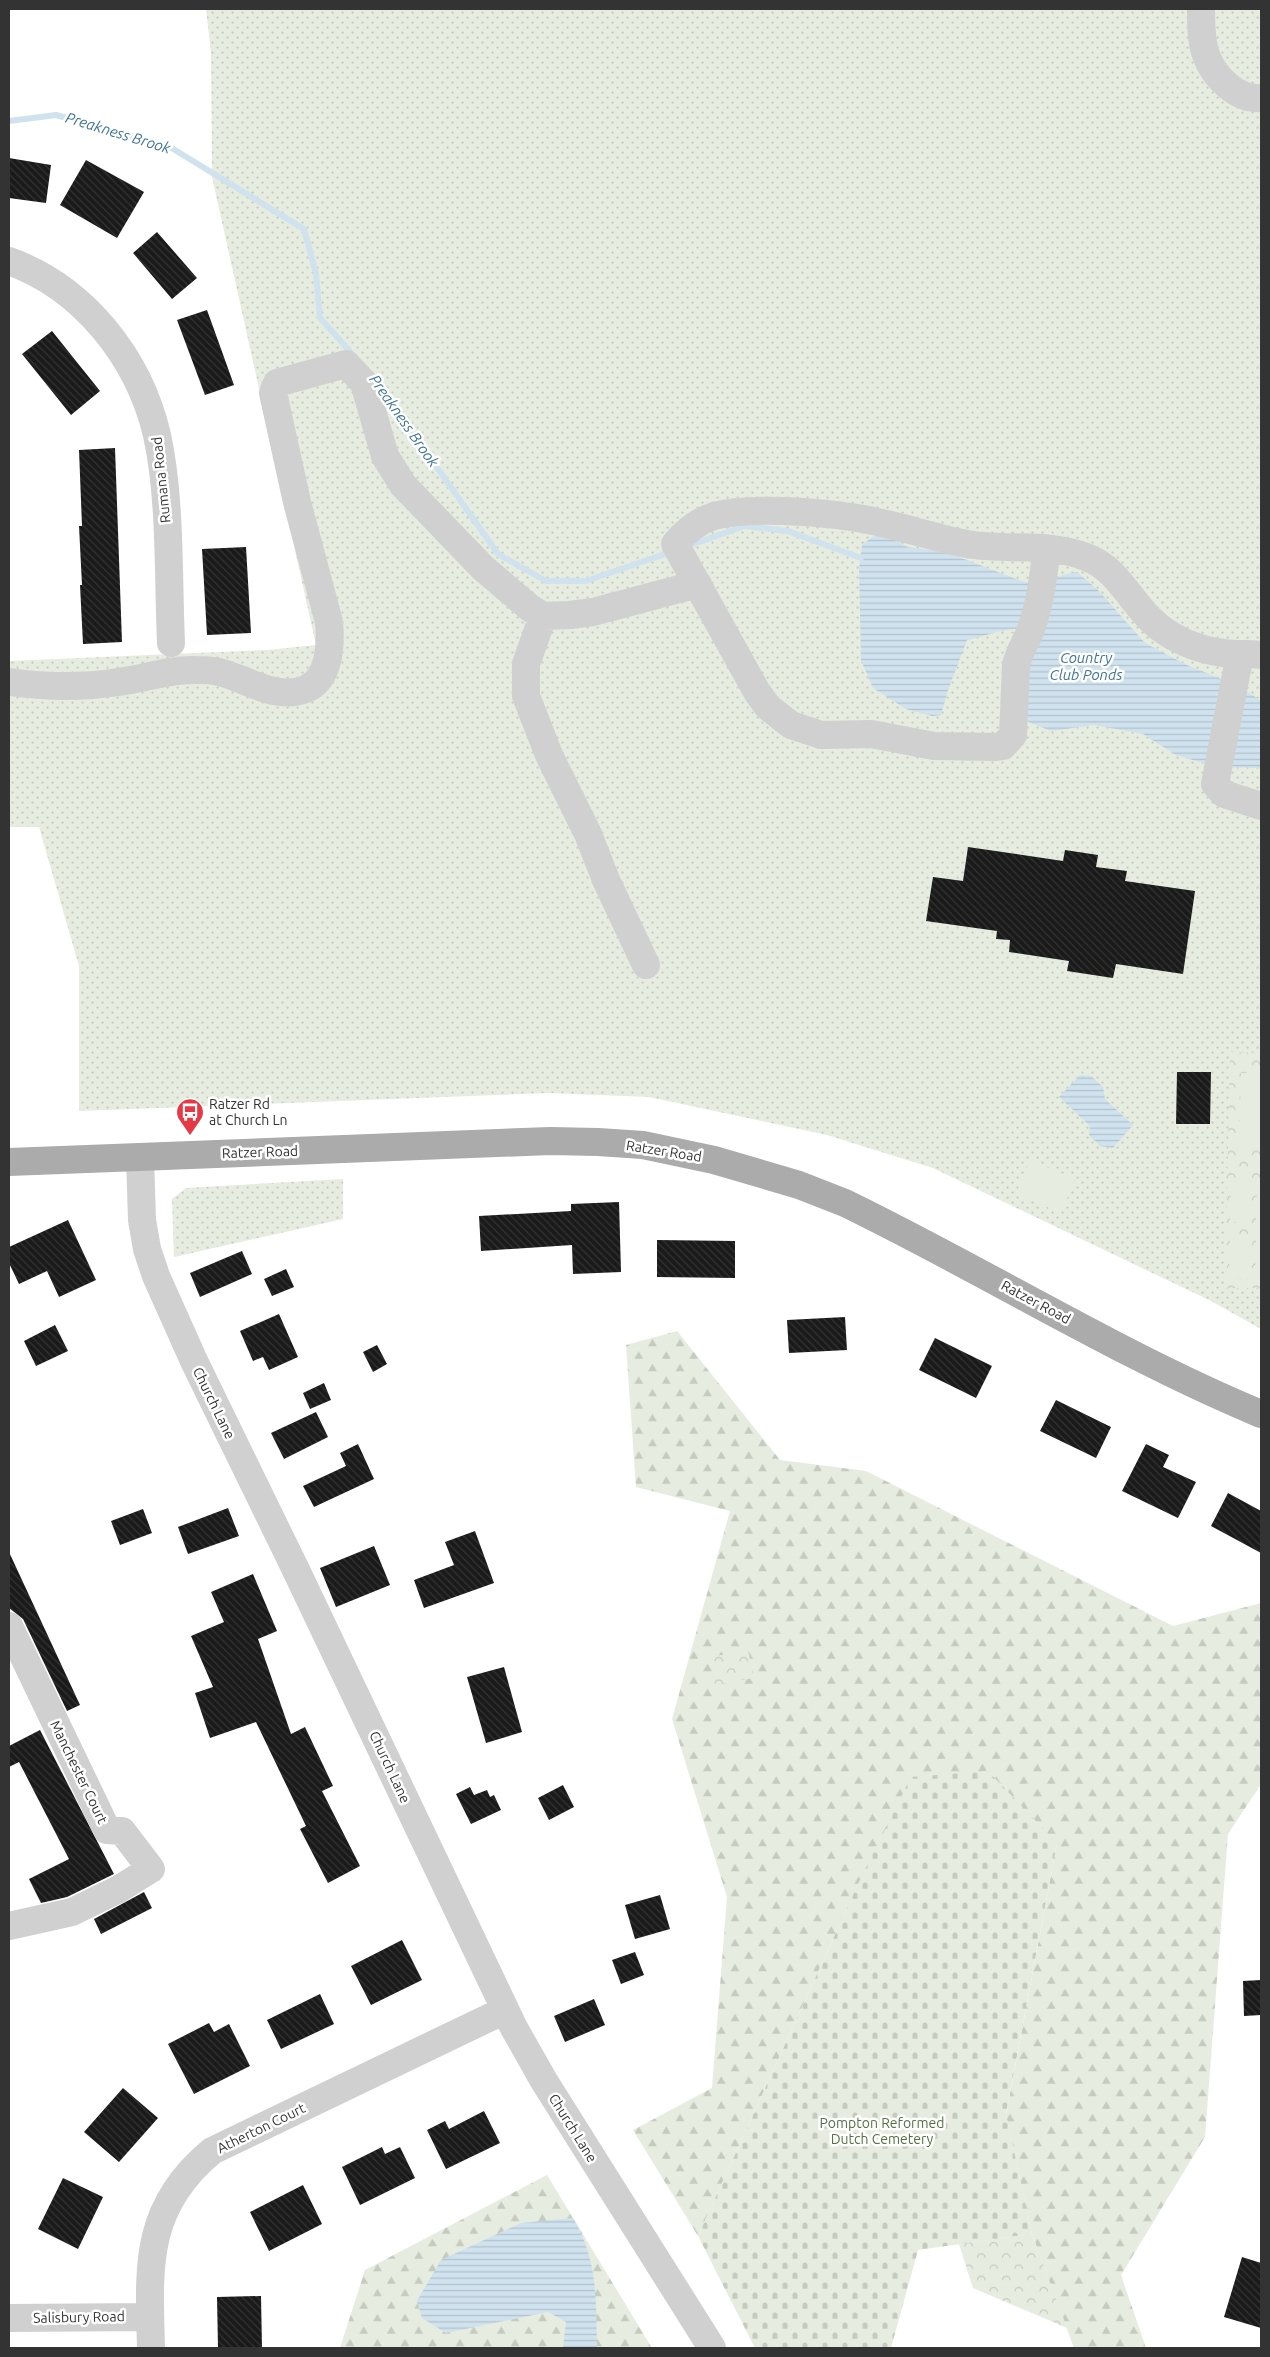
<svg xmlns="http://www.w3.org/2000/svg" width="1270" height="2357" viewBox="0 0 1270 2357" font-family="Ubuntu,sans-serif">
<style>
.grass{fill:url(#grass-dots)}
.forest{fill:url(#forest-firs)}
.cemetery{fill:url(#cemetery-stones)}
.park{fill:url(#park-crowns)}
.pitch{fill:#e6ecdf}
.water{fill:url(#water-rules)}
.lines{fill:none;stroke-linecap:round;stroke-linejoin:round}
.stream{stroke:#cfe2ee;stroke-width:6}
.building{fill:url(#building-back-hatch)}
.minor{stroke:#d0d0d0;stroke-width:28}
.major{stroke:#ababab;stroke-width:28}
.labels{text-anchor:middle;stroke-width:5;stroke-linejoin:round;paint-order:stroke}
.street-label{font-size:14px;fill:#333;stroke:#fff}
.poi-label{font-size:14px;fill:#333;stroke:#fff;text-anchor:start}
.park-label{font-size:14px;fill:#56703f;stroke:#fff}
.water-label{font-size:15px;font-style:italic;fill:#3f7597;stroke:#fff}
</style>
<defs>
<pattern id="grass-dots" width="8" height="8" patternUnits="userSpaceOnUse" patternTransform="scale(1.25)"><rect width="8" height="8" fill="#e6ecdf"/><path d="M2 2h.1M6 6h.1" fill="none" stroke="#c6cbc0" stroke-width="1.8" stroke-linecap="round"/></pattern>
<pattern id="forest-firs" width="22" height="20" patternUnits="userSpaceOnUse" patternTransform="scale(1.25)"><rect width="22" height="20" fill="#e6ecdf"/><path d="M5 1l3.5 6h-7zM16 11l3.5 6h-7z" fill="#c6cbc0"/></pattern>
<pattern id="cemetery-stones" width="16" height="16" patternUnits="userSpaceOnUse" patternTransform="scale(1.25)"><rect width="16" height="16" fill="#e6ecdf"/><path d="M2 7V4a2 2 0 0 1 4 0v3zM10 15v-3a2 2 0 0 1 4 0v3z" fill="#c6cbc0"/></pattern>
<pattern id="park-crowns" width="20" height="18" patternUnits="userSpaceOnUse" patternTransform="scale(1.25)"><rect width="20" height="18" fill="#e6ecdf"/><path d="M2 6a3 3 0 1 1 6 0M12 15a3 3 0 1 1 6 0" fill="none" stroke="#c6cbc0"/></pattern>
<pattern id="water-rules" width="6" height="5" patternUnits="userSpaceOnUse" patternTransform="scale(1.25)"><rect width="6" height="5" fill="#cfe2ee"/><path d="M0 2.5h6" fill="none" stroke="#b2c2cd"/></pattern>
<pattern id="building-back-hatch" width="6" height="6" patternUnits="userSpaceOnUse" patternTransform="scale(1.25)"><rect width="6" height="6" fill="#1a1a1a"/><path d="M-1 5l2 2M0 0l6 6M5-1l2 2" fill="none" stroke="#333"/></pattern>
</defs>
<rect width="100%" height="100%" fill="#fff"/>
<path class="grass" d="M 206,9 L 1261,9 L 1261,1329 L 1211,1301 L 933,1168 L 827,1135 L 649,1097 L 548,1093 L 79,1111 L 79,966 L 39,827 L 9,827 L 9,661 L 267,650 L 316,645 L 212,177 L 211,53 Z
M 343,1179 L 343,1219 L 174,1257 L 172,1199 L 186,1188 Z"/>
<path class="forest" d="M 677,1331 L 780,1460 L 866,1471 L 1173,1626 L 1261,1603 L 1261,1784 L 1228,1834 L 1205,2137 L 1121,2275 L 1146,2348 L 1074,2348 L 1032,2234 L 1006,2115 L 1057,1843 L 857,1886 L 698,2236 L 633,2130 L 712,2088 L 727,1897 L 672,1719 L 730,1511 L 636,1487 L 626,1345 Z
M 547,2175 L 652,2348 L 340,2348 L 365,2270 Z"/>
<path class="cemetery" d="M 988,1771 L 1057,1843 L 1006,2114 L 1032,2234 L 918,2250 L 891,2348 L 755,2348 L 698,2236 L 857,1886 L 911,1777 Z"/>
<path class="park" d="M 1230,1052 L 1261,1053 L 1261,1288 L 1225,1288 Z
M 748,1650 L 754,1678 L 715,1685 L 710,1657 Z
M 1032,2234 L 1067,2328 L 973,2288 L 959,2244 Z"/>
<path class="pitch" d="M 1241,1073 L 1261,1073 L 1261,1150 L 1239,1149 Z
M 1030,1160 L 1075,1179 L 1061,1213 L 1016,1194 Z
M 1231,1179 L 1251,1179 L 1249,1222 L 1230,1222 Z
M 1257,1180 L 1261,1180 L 1261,1223 L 1256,1223 Z
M 1230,1235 L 1249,1236 L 1248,1279 L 1229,1278 Z
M 1256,1236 L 1261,1236 L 1261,1279 L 1255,1279 Z"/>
<path class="water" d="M 875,535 L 896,540 L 907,547 L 946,552 L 1024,582 L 1050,583 L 1062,575 L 1077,572 L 1099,591 L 1145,643 L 1187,665 L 1241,687 L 1261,701 L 1261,768 L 1217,767 L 1176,755 L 1143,734 L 1094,725 L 1051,731 L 1026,721 L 1030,630 C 1009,625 988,636 967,640 L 948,690 L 941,715 L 932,716 L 906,709 L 873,688 L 861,660 L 859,569 L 862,545 Z
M 1080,1075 L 1091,1076 L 1103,1087 L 1105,1099 L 1133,1125 L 1113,1148 L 1100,1146 L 1089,1135 L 1090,1126 L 1059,1097 Z
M 573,2218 C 598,2259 596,2301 597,2348 L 563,2348 L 566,2322 L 548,2312 L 446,2333 L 422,2318 L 417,2301 L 441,2260 L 521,2223 Z"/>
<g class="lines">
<path class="stream" d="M 9,121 L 56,115 L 170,147 L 304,229 L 316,274 L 320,318 L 356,358
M 374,378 L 498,554 L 546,581 L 586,581 L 671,552
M 688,546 L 744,526 L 788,531 L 861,558"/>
</g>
<path class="building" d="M 9,158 L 51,165 L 46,203 L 9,198 Z
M 86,160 L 144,192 L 117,238 L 60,205 Z
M 157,232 L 197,278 L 172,299 L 133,253 Z
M 207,310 L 234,385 L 205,395 L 177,320 Z
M 52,331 L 100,391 L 71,415 L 22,354 Z
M 115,448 L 122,642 L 83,644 L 80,585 L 82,585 L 79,526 L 82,526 L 79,450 Z
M 246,547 L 251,633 L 207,635 L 202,549 Z
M 968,847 L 1063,861 L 1065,850 L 1098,855 L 1096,867 L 1127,871 L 1125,881 L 1195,891 L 1183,974 L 1116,964 L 1113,978 L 1067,971 L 1069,961 L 1009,952 L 1010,940 L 996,939 L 997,931 L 926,921 L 933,877 L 963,881 Z
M 1177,1072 L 1211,1072 L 1210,1124 L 1176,1124 Z
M 619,1202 L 621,1272 L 573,1274 L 572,1245 L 481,1251 L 479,1216 L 571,1211 L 571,1204 Z
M 68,1220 L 96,1280 L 59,1297 L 47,1271 L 19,1284 L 9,1263 L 9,1247 Z
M 657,1240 L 735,1241 L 735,1278 L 657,1277 Z
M 242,1251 L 252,1274 L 200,1297 L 190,1273 Z
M 286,1269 L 294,1287 L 272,1296 L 264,1279 Z
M 279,1314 L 298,1357 L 269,1370 L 263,1357 L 253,1361 L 240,1331 Z
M 845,1317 L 847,1350 L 789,1353 L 787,1320 Z
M 55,1325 L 68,1351 L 36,1366 L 24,1341 Z
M 935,1338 L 992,1366 L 976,1398 L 919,1370 Z
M 377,1345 L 387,1364 L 373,1372 L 363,1352 Z
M 324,1383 L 331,1400 L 310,1409 L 303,1393 Z
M 1056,1400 L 1111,1427 L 1096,1458 L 1040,1431 Z
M 316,1412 L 328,1437 L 284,1459 L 271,1433 Z
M 358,1444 L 374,1479 L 314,1507 L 303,1486 L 346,1466 L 340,1453 Z
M 1146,1444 L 1169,1455 L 1163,1467 L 1196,1482 L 1178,1518 L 1122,1491 Z
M 1228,1493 L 1261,1511 L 1261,1553 L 1211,1526 Z
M 228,1508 L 239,1536 L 188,1554 L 178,1527 Z
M 143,1509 L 152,1533 L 120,1545 L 111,1521 Z
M 475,1531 L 494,1583 L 424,1608 L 414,1580 L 454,1565 L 445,1542 Z
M 374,1546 L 390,1585 L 336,1607 L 320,1568 Z
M 9,1552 L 80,1705 L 67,1711 L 23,1619 L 9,1608 Z
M 253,1574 L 277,1631 L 258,1639 L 291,1734 L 305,1727 L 333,1786 L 322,1791 L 360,1866 L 328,1883 L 300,1829 L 306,1826 L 256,1722 L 210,1738 L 195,1693 L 213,1687 L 191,1636 L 224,1622 L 211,1592 Z
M 504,1667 L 522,1732 L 486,1743 L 467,1677 Z
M 40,1730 L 114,1874 L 67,1897 L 41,1903 L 29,1879 L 69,1859 L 19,1762 L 9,1767 L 9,1746 Z
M 563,1785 L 574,1807 L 549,1820 L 538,1798 Z
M 470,1787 L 474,1795 L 487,1790 L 490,1797 L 494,1795 L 501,1810 L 471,1824 L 456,1794 Z
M 144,1892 L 152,1908 L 101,1934 L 94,1919 Z
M 660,1895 L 670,1929 L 635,1939 L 625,1905 Z
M 402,1940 L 422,1980 L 371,2005 L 351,1966 Z
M 635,1952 L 644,1975 L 621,1984 L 612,1960 Z
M 1261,1980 L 1261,2015 L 1244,2016 L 1243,1981 Z
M 320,1994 L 334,2024 L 281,2049 L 267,2020 Z
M 594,1999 L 605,2025 L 565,2042 L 554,2016 Z
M 209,2023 L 214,2032 L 229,2024 L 250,2066 L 194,2094 L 168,2044 Z
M 123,2088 L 158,2118 L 119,2162 L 84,2132 Z
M 484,2111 L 500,2143 L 446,2169 L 427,2130 L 445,2121 L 449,2129 Z
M 382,2147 L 385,2154 L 400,2147 L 415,2178 L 360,2205 L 342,2167 Z
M 63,2178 L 103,2197 L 78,2249 L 38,2229 Z
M 303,2185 L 322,2224 L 269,2251 L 250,2212 Z
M 1242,2257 L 1261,2263 L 1261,2328 L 1224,2317 Z
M 261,2296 L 262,2348 L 218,2348 L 217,2297 Z"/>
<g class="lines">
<path class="minor" d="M 1201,9 C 1201,24 1201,41 1206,55 C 1214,77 1237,100 1261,98
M 9,261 C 84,288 139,358 157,435 C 171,499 168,577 171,643
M 1046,549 C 1044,577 1040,603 1031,629 C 1026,642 1019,652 1016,665 L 1013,735 L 1003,746 L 996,747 L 934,746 L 871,734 L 821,735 L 791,725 L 768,707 L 757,692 L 675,544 C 685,532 698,521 714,516 C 756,505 843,513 886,524 C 913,530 939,539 967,544 C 1005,551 1049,542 1086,557 C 1116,568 1128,597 1150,619 C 1169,638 1197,650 1224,653 C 1236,655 1249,653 1261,655
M 543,616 L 526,664 L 526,696 L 549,755 L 588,834 L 606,880 L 646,965
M 1240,654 L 1215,784 L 1224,794 L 1261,806
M 9,682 C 46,687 81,688 118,682 C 144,679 169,669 196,670 C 204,670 212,670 219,672 C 248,679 275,701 306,689 C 330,679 331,644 329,622 L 297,502 L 273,393 L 277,383 L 346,364 L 364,383 L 385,456 L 403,485 L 483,568 L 530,608 L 543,616 L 570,615 L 593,612 L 698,584
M 140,1157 L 142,1220 L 147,1249 L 156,1276 L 194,1361 L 295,1568 L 514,2028 L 544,2081 L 712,2348
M 9,1626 L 107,1830 L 122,1831 L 151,1869 L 119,1889 L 72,1912 L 9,1926
M 9,2318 L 150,2317
M 151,2348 C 149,2268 143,2208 212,2151 L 505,2010"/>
<path class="major" d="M 9,1162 L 550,1141 L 598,1142 L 643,1145 L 714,1160 L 799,1185 L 845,1203 C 985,1271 1117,1354 1261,1414"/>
</g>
<defs>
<g id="bus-pin" transform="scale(1.4375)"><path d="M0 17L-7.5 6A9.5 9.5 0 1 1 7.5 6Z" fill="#e63946" stroke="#fff"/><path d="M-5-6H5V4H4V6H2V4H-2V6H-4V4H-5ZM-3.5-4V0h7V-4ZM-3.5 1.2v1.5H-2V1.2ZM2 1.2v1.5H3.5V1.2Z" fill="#fff"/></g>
</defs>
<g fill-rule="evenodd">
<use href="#bus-pin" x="190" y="1112"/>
</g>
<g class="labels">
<g class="street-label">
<text transform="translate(161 480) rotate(-96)" y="5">Rumana Road</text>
<text transform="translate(664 1151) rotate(9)" y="5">Ratzer Road</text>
<text transform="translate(260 1152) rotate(-2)" y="5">Ratzer Road</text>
<text transform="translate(1036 1302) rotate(28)" y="5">Ratzer Road</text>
<text transform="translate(214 1403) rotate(64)" y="5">Church Lane</text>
<text transform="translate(390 1767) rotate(65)" y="5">Church Lane</text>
<text transform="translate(79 1772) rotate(64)" y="5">Manchester Court</text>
<text transform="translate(261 2128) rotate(-26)" y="5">Atherton Court</text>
<text transform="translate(573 2128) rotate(58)" y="5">Church Lane</text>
<text transform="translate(79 2317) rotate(-1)" y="5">Salisbury Road</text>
</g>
<g class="poi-label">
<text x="209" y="1109">Ratzer Rd<tspan x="209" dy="16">at Church Ln</tspan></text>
</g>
<g class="park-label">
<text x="882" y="2128">Pompton Reformed<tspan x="882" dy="16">Dutch Cemetery</tspan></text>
</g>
<g class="water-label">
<text transform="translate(118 133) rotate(17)" y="5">Preakness Brook</text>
<text transform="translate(404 421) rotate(55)" y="5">Preakness Brook</text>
<text x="1086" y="663">Country<tspan x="1086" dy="17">Club Ponds</tspan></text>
</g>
</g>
<rect width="1270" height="2357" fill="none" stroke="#333333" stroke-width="20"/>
</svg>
